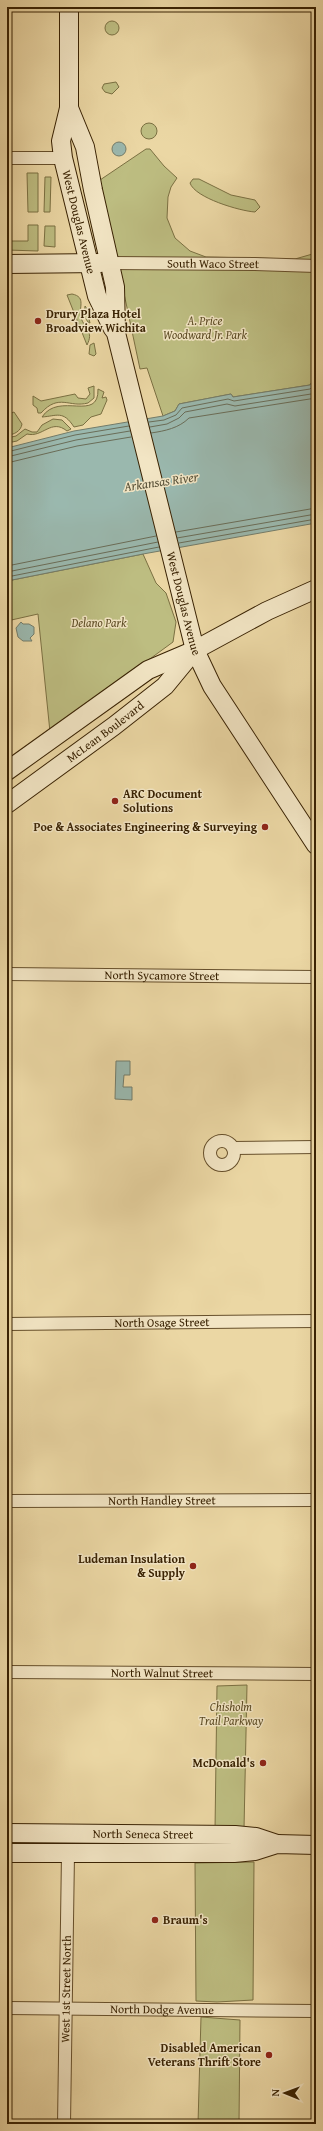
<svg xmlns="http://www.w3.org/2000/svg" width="323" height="2131" viewBox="0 0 323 2131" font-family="'Gentium Book Plus',serif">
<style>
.green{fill:#bdbd81;stroke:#7b7042}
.water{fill:#9ab8ae;stroke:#737c6a}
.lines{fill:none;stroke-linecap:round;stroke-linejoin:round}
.shore{stroke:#6a6d58;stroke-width:1}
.street-casing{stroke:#664f2b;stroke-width:14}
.secondary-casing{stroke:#392203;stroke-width:20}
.street{stroke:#f2e5c4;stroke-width:12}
.secondary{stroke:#f2e5c4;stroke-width:18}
.poi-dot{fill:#8f2418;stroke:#f2e5c4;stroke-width:1.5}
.labels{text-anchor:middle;stroke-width:3;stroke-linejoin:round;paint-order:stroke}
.street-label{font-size:12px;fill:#392203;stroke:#f2e5c4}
.poi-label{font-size:12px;font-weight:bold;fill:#392203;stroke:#f2e5c4;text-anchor:end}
.park-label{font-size:12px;font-style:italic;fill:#5a4922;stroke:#f2e5c4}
.water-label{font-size:13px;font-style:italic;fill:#564f36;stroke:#f2e5c4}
</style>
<rect width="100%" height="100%" fill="#ebd7a4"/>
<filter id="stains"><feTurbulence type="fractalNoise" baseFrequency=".005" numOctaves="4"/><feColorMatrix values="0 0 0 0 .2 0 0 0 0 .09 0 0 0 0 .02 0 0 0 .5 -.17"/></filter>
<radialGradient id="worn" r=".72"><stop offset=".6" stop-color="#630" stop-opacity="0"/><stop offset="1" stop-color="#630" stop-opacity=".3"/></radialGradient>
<path class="green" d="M105 28a7 7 0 1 1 14 0a7 7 0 1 1-14 0Z
M 116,82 L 119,87 L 112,94 L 105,92 L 102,88 L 104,84 Z
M141 131a8 8 0 1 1 16 0a8 8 0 1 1-16 0Z
M 146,149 L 150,149 L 164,166 L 177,178 L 171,187 L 168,197 L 167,218 L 175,238 L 190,251 L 206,257 L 295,259 L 316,253 L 316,375 L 310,385 L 233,397 L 231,394 L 179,404 L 175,411 L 163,416 L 147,368 L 140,369 L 100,180 Z
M 27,173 L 38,173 L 38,212 L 28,212 Z
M 45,177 L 51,177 L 50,212 L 44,212 Z
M 193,179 L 199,179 L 231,195 L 255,200 L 260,207 L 255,212 C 240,211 195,198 190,183 Z
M 28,225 L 38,225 L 38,251 L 7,250 L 7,241 L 28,241 Z
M 45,226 L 55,226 L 55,247 L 44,246 Z
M 72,294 C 87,297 78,308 81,318 C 85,329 94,331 87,345 L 67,295 Z
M 85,306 L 86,307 L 90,323 L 88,322 L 84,316 Z
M 94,343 L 96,354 L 94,356 L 89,354 L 90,345 Z
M 94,386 L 94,398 L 88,403 C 69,408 59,393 41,413 L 38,413 L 37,408 L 33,405 L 33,396 L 41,401 L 75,394 L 78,398 L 86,399 L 90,394 L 88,388 Z
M 98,389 L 104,392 L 102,398 L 106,397 L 107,400 L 101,414 L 91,417 L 83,425 L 74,427 C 63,410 57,416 42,417 C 59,391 99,423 98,389 Z
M 14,412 L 22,424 C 21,431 14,435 7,435 L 7,415 Z
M 53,419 L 62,420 L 71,429 L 67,431 C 51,418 43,438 27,434 L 17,441 L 7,443 L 7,438 L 16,436 L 25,429 L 32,432 L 37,432 L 42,425 Z
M 143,554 L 156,583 L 166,593 L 176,622 L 173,642 L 50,732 L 38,614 L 7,621 L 7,581 Z
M 247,1685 L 244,1829 L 215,1830 L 217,1686 Z
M 254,1862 L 253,2000 L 217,2002 L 196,2001 L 195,1863 Z
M 201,2017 L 240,2020 L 239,2124 L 198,2124 Z"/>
<path class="water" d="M112 149a7 7 0 1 1 14 0a7 7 0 1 1-14 0Z
M 316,375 L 316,523 L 143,554 L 7,581 L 7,448 L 74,431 L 163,416 L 175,411 L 179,404 L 231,394 L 233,397 L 310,385 Z
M 21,622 L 23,624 L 29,624 L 34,627 L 34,634 L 30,638 L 32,641 L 23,641 L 18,637 L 16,628 Z
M 116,1061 L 130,1061 L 130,1075 L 124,1075 L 123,1087 L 132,1087 L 132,1100 L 115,1099 Z"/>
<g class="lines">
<path class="shore" d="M 149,422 L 164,420 L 176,415 L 182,408 L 228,399 L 234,401 L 310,389 L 316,383
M 150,427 L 167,424 L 179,418 L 185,412 L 227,404 L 235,406 L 311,394 L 316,391
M 151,433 C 165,431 179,428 189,418 L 316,398
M 7,452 L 75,435 L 129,426
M 7,457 L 76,440 L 130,431
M 7,463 L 77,446 L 131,437
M 176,532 L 316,508
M 177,538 L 316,514
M 179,543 L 316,519
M 7,566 L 156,536
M 7,572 L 158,542
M 7,577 L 159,547"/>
<g class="street-casing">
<g id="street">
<path d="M 7,158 L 63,158"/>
<path id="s1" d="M 110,263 L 255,264 L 316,266"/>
<path id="s2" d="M 7,974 L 316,977"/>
<circle cx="222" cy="1153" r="12"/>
<path d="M 233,1148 L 316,1147"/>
<path id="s3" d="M 7,1324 L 316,1321"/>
<path id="s4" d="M 7,1501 L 316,1500"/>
<path id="s5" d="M 7,1672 L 316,1674"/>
<path id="s6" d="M 7,2008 L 316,2011"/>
<path id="s7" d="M 64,2124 L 68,1854"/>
</g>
</g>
<g class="secondary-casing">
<g id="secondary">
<path id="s8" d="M 69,7 L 69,108 L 61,141 L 63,158 L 97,296 L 113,329"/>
<path id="s9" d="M 69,108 L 85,147 L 93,190 L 115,287 L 116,333 L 195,650 L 212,686 L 316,845"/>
<path d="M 7,264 L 101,263"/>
<path d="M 7,771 L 148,670 L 195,650 L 267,611 L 316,589"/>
<path id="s10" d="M 7,804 L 114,726 L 165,686 L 193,652"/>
<path id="s11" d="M 7,1833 L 235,1835 L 256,1837 L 277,1844"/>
<path d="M 7,1853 L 234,1853 L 255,1851 L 277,1844 L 316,1845"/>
</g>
</g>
<use href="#street" class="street"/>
<use href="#secondary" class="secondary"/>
</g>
<g class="poi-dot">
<circle cx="38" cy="321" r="4"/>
<circle cx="115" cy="801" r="4"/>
<circle cx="265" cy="827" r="4"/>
<circle cx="193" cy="1566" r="4"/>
<circle cx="263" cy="1763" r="4"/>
<circle cx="155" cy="1920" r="4"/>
<circle cx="269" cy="2055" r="4"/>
</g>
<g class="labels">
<g class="street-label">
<text dy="4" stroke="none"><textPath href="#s8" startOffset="218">West Douglas Avenue</textPath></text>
<text dy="4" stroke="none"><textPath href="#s1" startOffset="103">South Waco Street</textPath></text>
<text dy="4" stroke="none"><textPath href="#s9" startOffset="510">West Douglas Avenue</textPath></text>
<text dy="4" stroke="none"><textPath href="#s10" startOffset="122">McLean Boulevard</textPath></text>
<text dy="4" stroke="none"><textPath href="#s2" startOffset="155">North Sycamore Street</textPath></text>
<text dy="4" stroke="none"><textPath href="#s3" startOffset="155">North Osage Street</textPath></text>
<text dy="4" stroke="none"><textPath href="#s4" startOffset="155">North Handley Street</textPath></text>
<text dy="4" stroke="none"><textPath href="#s5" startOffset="155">North Walnut Street</textPath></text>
<text dy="4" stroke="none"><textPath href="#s11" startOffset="136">North Seneca Street</textPath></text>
<text dy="4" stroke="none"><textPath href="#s7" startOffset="135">West 1st Street North</textPath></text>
<text dy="4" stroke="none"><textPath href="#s6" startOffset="155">North Dodge Avenue</textPath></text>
</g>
<g class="poi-label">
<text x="46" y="318" text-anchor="start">Drury Plaza Hotel<tspan x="46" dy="14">Broadview Wichita</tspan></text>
<text x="123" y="798" text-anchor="start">ARC Document<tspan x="123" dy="14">Solutions</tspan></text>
<text x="257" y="831">Poe &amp; Associates Engineering &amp; Surveying</text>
<text x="185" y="1563">Ludeman Insulation<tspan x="185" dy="14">&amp; Supply</tspan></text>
<text x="255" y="1767">McDonald's</text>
<text x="163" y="1924" text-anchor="start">Braum's</text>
<text x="261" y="2052">Disabled American<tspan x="261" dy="14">Veterans Thrift Store</tspan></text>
</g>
<g class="park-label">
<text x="205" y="325">A. Price<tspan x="205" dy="14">Woodward Jr. Park</tspan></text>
<text x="99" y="627">Delano Park</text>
<text x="231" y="1711">Chisholm<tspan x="231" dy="14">Trail Parkway</tspan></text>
</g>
<g class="water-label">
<text transform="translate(161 481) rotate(-8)" y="5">Arkansas River</text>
</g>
</g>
<rect width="323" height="2131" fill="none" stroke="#ebd7a4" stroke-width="24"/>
<rect x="8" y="8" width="307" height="2115" fill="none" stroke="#392203" stroke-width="2"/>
<rect x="12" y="12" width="299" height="2107" fill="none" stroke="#392203"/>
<g transform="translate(285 2093) rotate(271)" stroke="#f2e5c4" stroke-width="3" paint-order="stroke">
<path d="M0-3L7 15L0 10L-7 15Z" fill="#392203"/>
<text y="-6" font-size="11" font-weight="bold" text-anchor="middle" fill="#392203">N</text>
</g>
<rect width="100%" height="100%" filter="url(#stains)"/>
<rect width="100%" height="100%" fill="url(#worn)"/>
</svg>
